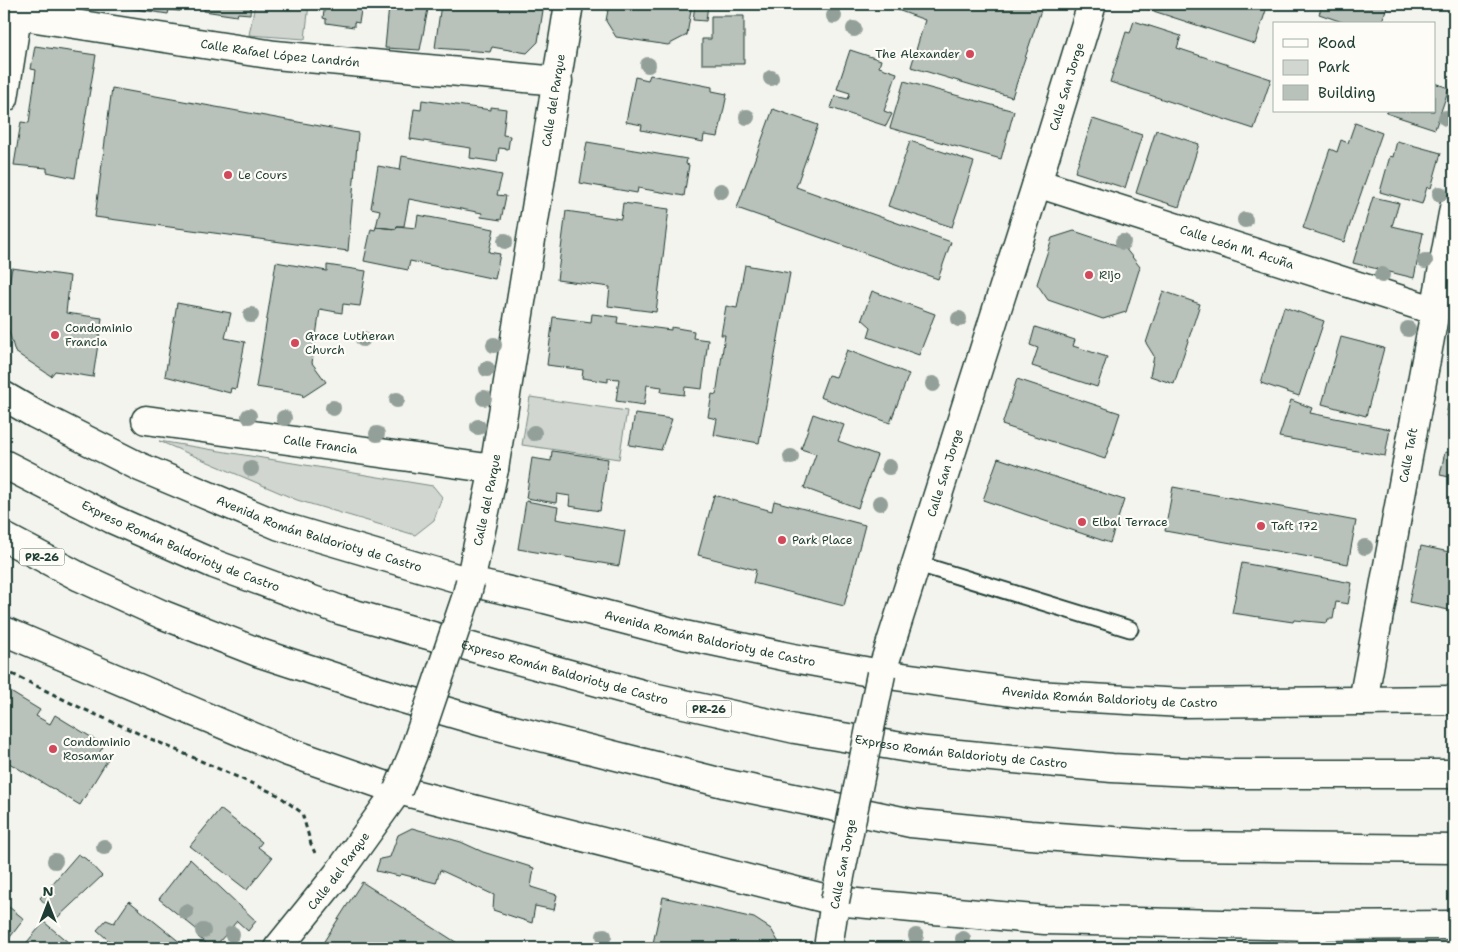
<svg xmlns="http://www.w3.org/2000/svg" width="1458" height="952" viewBox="0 0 1458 952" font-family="'Shantell Sans',sans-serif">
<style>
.green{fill:#d1d6d1;stroke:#788a82}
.building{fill:#b9c1bb;stroke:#1f3d34}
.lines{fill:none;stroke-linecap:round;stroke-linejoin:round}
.service-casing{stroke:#1f3d34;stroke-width:19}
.minor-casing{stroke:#1f3d34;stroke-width:31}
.tertiary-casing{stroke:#1f3d34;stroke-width:31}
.motorway-casing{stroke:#1f3d34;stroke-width:31}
.path{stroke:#1f3d34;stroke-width:3;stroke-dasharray:5 4;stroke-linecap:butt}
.service{stroke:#fdfcf7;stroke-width:15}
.minor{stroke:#fdfcf7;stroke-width:28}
.tertiary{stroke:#fdfcf7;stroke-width:28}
.motorway{stroke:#fdfcf7;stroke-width:28}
.tertiary-bridge-casing{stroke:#1f3d34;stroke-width:31;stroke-linecap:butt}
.tertiary-bridge{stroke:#fdfcf7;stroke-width:28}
.tree{fill:#93a099}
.poi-dot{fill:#d1495b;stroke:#fdfcf7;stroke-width:2}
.labels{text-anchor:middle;stroke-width:4.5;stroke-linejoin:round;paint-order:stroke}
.shield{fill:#fdfcf7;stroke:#62766e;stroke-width:1}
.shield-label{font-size:11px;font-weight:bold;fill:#1f3d34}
.street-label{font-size:12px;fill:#1f3d34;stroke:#fdfcf7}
.poi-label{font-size:12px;fill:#1f3d34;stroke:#fdfcf7;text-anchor:start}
</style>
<rect width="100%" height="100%" fill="#f4f4ef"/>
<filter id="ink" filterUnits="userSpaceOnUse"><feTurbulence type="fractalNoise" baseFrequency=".02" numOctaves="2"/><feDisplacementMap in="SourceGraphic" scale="10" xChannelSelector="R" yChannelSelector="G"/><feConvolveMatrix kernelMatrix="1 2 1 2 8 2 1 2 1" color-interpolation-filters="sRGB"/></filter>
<g filter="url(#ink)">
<path class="green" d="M 255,4 L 309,4 L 305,39 L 249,35 Z
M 530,397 L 627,411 L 619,459 L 522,445 Z
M 159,441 L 433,486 L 442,497 L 434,520 L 415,535 L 297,500 Z"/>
<path class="building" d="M 115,4 L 181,4 L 180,11 L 169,10 L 168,14 L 115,6 Z
M 204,4 L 251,4 L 250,14 L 238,13 L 237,16 L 204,11 Z
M 325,4 L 362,4 L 359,23 L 354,22 L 354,27 L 326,23 L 326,19 L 323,18 Z
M 380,4 L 429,4 L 420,50 L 385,48 L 389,6 L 380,5 Z
M 441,4 L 544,4 L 538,42 L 527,53 L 492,47 L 490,52 L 435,48 Z
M 609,4 L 692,4 L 687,35 L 668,45 L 616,37 L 606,21 Z
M 695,4 L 708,4 L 706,21 L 693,20 Z
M 881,4 L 1043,4 L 1012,97 L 911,67 L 925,20 Z
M 1139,4 L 1268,4 L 1255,44 L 1138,6 Z
M 1323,4 L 1388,4 L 1381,24 L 1348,24 L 1319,14 Z
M 711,16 L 744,16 L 744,64 L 702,64 L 702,39 L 711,39 Z
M 1134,21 L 1181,36 L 1177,48 L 1271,79 L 1254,129 L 1110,82 L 1126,32 L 1130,33 Z
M 35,46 L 96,55 L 75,178 L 47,172 L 47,168 L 14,165 L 21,122 L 29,123 L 36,70 L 31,69 Z
M 850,50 L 881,60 L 879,67 L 897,73 L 884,111 L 892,114 L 886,126 L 831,108 L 835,96 L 848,99 L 850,93 L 837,89 Z
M 650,75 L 712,87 L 712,91 L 727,94 L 718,137 L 704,135 L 703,142 L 641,130 L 642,125 L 626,122 L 635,77 L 648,80 Z
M 904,81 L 1014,111 L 1001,159 L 890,128 Z
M 1434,83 L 1449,88 L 1435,129 L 1386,113 L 1387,111 L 1434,111 Z
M 112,88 L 358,133 L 348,251 L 95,217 Z
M 422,100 L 491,110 L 491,107 L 506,109 L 503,135 L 510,136 L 508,149 L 499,148 L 497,162 L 470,158 L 471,148 L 410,139 L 414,109 L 421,110 Z
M 773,109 L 818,125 L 796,187 L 951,242 L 938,279 L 737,208 Z
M 1093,119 L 1142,135 L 1125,188 L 1075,172 Z
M 1355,123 L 1382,133 L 1344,242 L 1303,228 L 1330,149 L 1337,152 L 1341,140 L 1348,143 Z
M 1156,130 L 1199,144 L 1179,207 L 1136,193 Z
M 910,141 L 974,162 L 952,227 L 888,206 Z
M 1397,141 L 1441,153 L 1431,188 L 1427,187 L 1422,204 L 1380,192 L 1390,156 L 1393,157 Z
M 587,142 L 687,159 L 686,164 L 689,165 L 684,196 L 638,188 L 637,193 L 580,183 Z
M 402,156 L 502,175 L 497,195 L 506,196 L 501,220 L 481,217 L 482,213 L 409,199 L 404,226 L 397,226 L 396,229 L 376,227 L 380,210 L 371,208 L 378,166 L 400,170 Z
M 1373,197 L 1399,203 L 1392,226 L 1423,233 L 1414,278 L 1353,263 Z
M 623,203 L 669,209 L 656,312 L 608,306 L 610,287 L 557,280 L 566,211 L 621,219 Z
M 418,215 L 494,229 L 489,252 L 500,254 L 495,279 L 410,261 L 408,270 L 364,261 L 371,229 L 375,230 L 376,227 L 396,229 L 397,226 L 416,228 Z
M 1074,231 L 1125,248 L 1140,267 L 1126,312 L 1103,319 L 1048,300 L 1037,284 L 1052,238 Z
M 276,262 L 327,271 L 327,265 L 366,271 L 360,306 L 343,304 L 342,313 L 320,309 L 312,363 L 326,382 L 303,397 L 302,394 L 256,387 Z
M 745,265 L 790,273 L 759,443 L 714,435 L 717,419 L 708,417 L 712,394 L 716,395 L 725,335 L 721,335 L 726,306 L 737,308 Z
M 12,268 L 70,276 L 66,313 L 102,318 L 93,377 L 55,371 L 51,376 L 15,352 L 4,315 L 4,306 Z
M 872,291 L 935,314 L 919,355 L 868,337 L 871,327 L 862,319 Z
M 1163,291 L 1200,304 L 1174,384 L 1150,376 L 1154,356 L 1146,343 Z
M 177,303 L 231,313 L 225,338 L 245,342 L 236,389 L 231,388 L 230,393 L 165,376 Z
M 1284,307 L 1324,321 L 1299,396 L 1261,383 Z
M 592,314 L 618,317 L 617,323 L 671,330 L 671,327 L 694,331 L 693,338 L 708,340 L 702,389 L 685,387 L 684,395 L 661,392 L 662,387 L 647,385 L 644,405 L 616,401 L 619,379 L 608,378 L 608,382 L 582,378 L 583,370 L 547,365 L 553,317 L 591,322 Z
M 1035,327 L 1075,340 L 1073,346 L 1107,357 L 1097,387 L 1032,366 L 1038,348 L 1030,345 Z
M 1341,337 L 1384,348 L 1366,416 L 1322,404 Z
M 847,350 L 909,374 L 890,423 L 820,397 L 828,375 L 836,377 Z
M 1454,377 L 1454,418 L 1446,416 Z
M 1017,379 L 1120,413 L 1105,459 L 1002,425 Z
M 1291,400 L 1312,408 L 1310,413 L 1390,429 L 1385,456 L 1279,437 Z
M 635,414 L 672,419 L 661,450 L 629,445 Z
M 813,414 L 844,425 L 838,441 L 877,455 L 858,508 L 804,488 L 816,454 L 801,449 Z
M 1454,446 L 1454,478 L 1440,475 L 1445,452 L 1453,453 Z
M 552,451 L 608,459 L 600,511 L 569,506 L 570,496 L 557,494 L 556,503 L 526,498 L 532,458 L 551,461 Z
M 998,458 L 1124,500 L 1110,543 L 983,500 Z
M 1173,487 L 1356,521 L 1348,564 L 1165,531 Z
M 714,495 L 772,511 L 774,501 L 865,525 L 844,606 L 753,583 L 756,570 L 698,555 Z
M 526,501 L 558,507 L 556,519 L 625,531 L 619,566 L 518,549 Z
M 1421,546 L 1454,553 L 1454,611 L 1409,602 Z
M 1242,563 L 1352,583 L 1348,604 L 1336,602 L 1333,619 L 1328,619 L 1327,623 L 1294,620 L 1293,622 L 1232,613 Z
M 4,688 L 40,710 L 36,716 L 50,724 L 55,715 L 104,745 L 99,753 L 108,759 L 80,805 L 4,760 Z
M 220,809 L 262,842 L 258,847 L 272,858 L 247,890 L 190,846 Z
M 412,828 L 461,842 L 483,852 L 534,868 L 531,887 L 557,895 L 554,910 L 535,906 L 532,923 L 493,910 L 494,895 L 440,870 L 436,883 L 401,874 L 399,876 L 376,871 L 380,859 L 390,857 L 398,835 Z
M 78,854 L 86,859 L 102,876 L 57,918 L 40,898 Z
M 190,859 L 256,921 L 248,931 L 237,921 L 214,948 L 212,948 L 198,937 L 201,933 L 159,899 Z
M 362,882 L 465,948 L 325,948 L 321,946 Z
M 663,897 L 754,918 L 771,929 L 782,948 L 652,948 Z
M 129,901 L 187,948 L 117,948 L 97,930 L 106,920 L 114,923 Z
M 4,903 L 24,919 L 4,945 Z
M 44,922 L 75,948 L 22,948 Z"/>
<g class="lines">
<g class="service-casing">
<path id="service" d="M 915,563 L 1130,629"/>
</g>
<g class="minor-casing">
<g id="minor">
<path id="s1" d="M 4,13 L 275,55 L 558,81"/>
<path d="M 4,98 L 19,4"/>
<path id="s2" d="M 1037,183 L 1436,311"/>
<path id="s3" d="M 4,396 L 35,414 L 140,467 L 280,526 L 470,582 L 545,599 L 684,635 L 793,658 L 881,674 L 1035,695 L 1183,703 L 1454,700"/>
<path id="s4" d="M 146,420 L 494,469"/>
<path d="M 4,631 L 286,751 L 398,790 L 835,901 L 1045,920 L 1315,926 L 1454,925"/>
<path id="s5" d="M 1363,701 L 1454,208"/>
<path d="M 1311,948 L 1315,926"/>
</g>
</g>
<g class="tertiary-casing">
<g id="tertiary">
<path id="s6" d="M 470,582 L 494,469 L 569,4"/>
<path id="s7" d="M 881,674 L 1037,183 L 1092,4"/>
<path id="s8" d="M 278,948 L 337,875 L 398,790"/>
<path d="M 828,948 L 835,901"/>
</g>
</g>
<g class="motorway-casing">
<g id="motorway">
<path id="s9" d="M 4,464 L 112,519 L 214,564 L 340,610 L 503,656 L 653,697 L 795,729 L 926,751 L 1112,768 L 1230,774 L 1454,774"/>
<path d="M 4,537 L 80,577 L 161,614 L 260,653 L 380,692 L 486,723 L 723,783 L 911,823 L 1030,835 L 1182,846 L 1454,849"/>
</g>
</g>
<path class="path" d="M 4,670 L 81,708 L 278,795 L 302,813 L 311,844 L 315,853"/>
<use href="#service" class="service"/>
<use href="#minor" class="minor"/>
<use href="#tertiary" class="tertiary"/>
<use href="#motorway" class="motorway"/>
<g class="tertiary-bridge-casing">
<path id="tertiary-bridge" d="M 398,790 L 413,754 L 466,598 L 470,582
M 835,901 L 881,674"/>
</g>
<use href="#tertiary-bridge" class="tertiary-bridge"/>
</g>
<g class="tree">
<circle cx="834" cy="16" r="8"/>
<circle cx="854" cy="29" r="8"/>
<circle cx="648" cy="65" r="8"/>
<circle cx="771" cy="78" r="8"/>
<circle cx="747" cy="117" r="8"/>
<circle cx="1446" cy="118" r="8"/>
<circle cx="721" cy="191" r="8"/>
<circle cx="1440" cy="194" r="8"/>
<circle cx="1245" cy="220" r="8"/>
<circle cx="505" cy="241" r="8"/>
<circle cx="1123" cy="242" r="8"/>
<circle cx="1425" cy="261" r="8"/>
<circle cx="1382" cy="275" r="8"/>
<circle cx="251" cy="315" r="8"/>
<circle cx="959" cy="319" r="8"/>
<circle cx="1408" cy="329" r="8"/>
<circle cx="363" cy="339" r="8"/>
<circle cx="494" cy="345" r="8"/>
<circle cx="487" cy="369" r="8"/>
<circle cx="933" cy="384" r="8"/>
<circle cx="484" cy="398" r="8"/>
<circle cx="397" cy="400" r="8"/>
<circle cx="333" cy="408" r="8"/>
<circle cx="249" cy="416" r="8"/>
<circle cx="284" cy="418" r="8"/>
<circle cx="478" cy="427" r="8"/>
<circle cx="534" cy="433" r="8"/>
<circle cx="377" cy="434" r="8"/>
<circle cx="791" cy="457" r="8"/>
<circle cx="889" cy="467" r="8"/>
<circle cx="251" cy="469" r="8"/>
<circle cx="880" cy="503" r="8"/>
<circle cx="1365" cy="547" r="8"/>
<circle cx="104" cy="847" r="8"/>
<circle cx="55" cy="861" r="8"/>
<circle cx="186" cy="912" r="8"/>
<circle cx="203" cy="931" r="8"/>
<circle cx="232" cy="934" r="8"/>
<circle cx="604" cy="936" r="8"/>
<circle cx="916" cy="936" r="8"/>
<circle cx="963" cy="939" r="8"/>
</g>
</g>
<g class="poi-dot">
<circle cx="970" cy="54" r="5"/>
<circle cx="228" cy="175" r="5"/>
<circle cx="1089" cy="275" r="5"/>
<circle cx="55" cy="335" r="5"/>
<circle cx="295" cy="343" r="5"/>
<circle cx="1082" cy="522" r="5"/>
<circle cx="1261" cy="526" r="5"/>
<circle cx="782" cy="540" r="5"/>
<circle cx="53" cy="749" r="5"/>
</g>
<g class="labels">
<g class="shield">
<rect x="19.5" y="548.5" width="45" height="17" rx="4"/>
<rect x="686.5" y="700.5" width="45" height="17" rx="4"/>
</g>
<g class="shield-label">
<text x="42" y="561">PR-26</text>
<text x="709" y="713">PR-26</text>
</g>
<g class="street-label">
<text dy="4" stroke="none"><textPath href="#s1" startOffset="279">Calle Rafael López Landrón</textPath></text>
<text dy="4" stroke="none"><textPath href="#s7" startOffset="616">Calle San Jorge</textPath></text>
<text dy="4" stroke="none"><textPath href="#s6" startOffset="489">Calle del Parque</textPath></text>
<text dy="4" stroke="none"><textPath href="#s2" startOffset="210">Calle León M. Acuña</textPath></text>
<text dy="4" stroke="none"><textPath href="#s4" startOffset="176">Calle Francia</textPath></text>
<text dy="4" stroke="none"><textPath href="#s5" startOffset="250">Calle Taft</textPath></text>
<text dy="4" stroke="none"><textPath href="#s7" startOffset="211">Calle San Jorge</textPath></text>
<text dy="4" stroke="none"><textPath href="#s6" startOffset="84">Calle del Parque</textPath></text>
<text dy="4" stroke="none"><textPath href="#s3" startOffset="345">Avenida Román Baldorioty de Castro</textPath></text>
<text dy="4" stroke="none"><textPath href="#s9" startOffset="195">Expreso Román Baldorioty de Castro</textPath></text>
<text dy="4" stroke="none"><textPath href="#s3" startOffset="750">Avenida Román Baldorioty de Castro</textPath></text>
<text dy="4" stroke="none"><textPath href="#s9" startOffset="600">Expreso Román Baldorioty de Castro</textPath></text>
<text dy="4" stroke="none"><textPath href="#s3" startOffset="1155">Avenida Román Baldorioty de Castro</textPath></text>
<text dy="4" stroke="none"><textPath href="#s9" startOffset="1005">Expreso Román Baldorioty de Castro</textPath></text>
<text transform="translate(843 864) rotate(-79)" y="4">Calle San Jorge</text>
<text dy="4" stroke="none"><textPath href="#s8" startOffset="98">Calle del Parque</textPath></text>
</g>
<g class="poi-label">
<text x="960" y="58" text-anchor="end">The Alexander</text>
<text x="238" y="179">Le Cours</text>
<text x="1099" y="279">Rijo</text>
<text x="65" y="332">Condominio<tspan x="65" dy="14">Francia</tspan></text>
<text x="305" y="340">Grace Lutheran<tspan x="305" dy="14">Church</tspan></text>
<text x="1092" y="526">Elbal Terrace</text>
<text x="1271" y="530">Taft 172</text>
<text x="792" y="544">Park Place</text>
<text x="63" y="746">Condominio<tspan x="63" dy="14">Rosamar</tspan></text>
</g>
</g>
<rect width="1458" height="952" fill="none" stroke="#fdfcf7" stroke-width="20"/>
<rect x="10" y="10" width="1438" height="932" fill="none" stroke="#1f3d34" stroke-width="2" filter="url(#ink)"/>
<rect x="1273" y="22" width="162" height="90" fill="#fdfcf7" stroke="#a4b0a9"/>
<rect x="1283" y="39" width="25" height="8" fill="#fdfcf7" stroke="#a4b0a9"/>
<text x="1318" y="48" font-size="15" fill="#1f3d34">Road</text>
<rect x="1283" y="60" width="25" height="15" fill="#d1d6d1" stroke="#a4b0a9"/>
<text x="1318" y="72" font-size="15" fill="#1f3d34">Park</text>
<rect x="1283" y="85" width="25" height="15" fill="#b9c1bb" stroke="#a4b0a9"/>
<text x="1318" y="98" font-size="15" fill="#1f3d34">Building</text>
<g transform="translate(48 904)" stroke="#fdfcf7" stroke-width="4" paint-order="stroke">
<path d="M0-4L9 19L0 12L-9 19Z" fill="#1f3d34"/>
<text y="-8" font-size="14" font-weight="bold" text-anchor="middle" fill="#1f3d34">N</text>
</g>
</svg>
